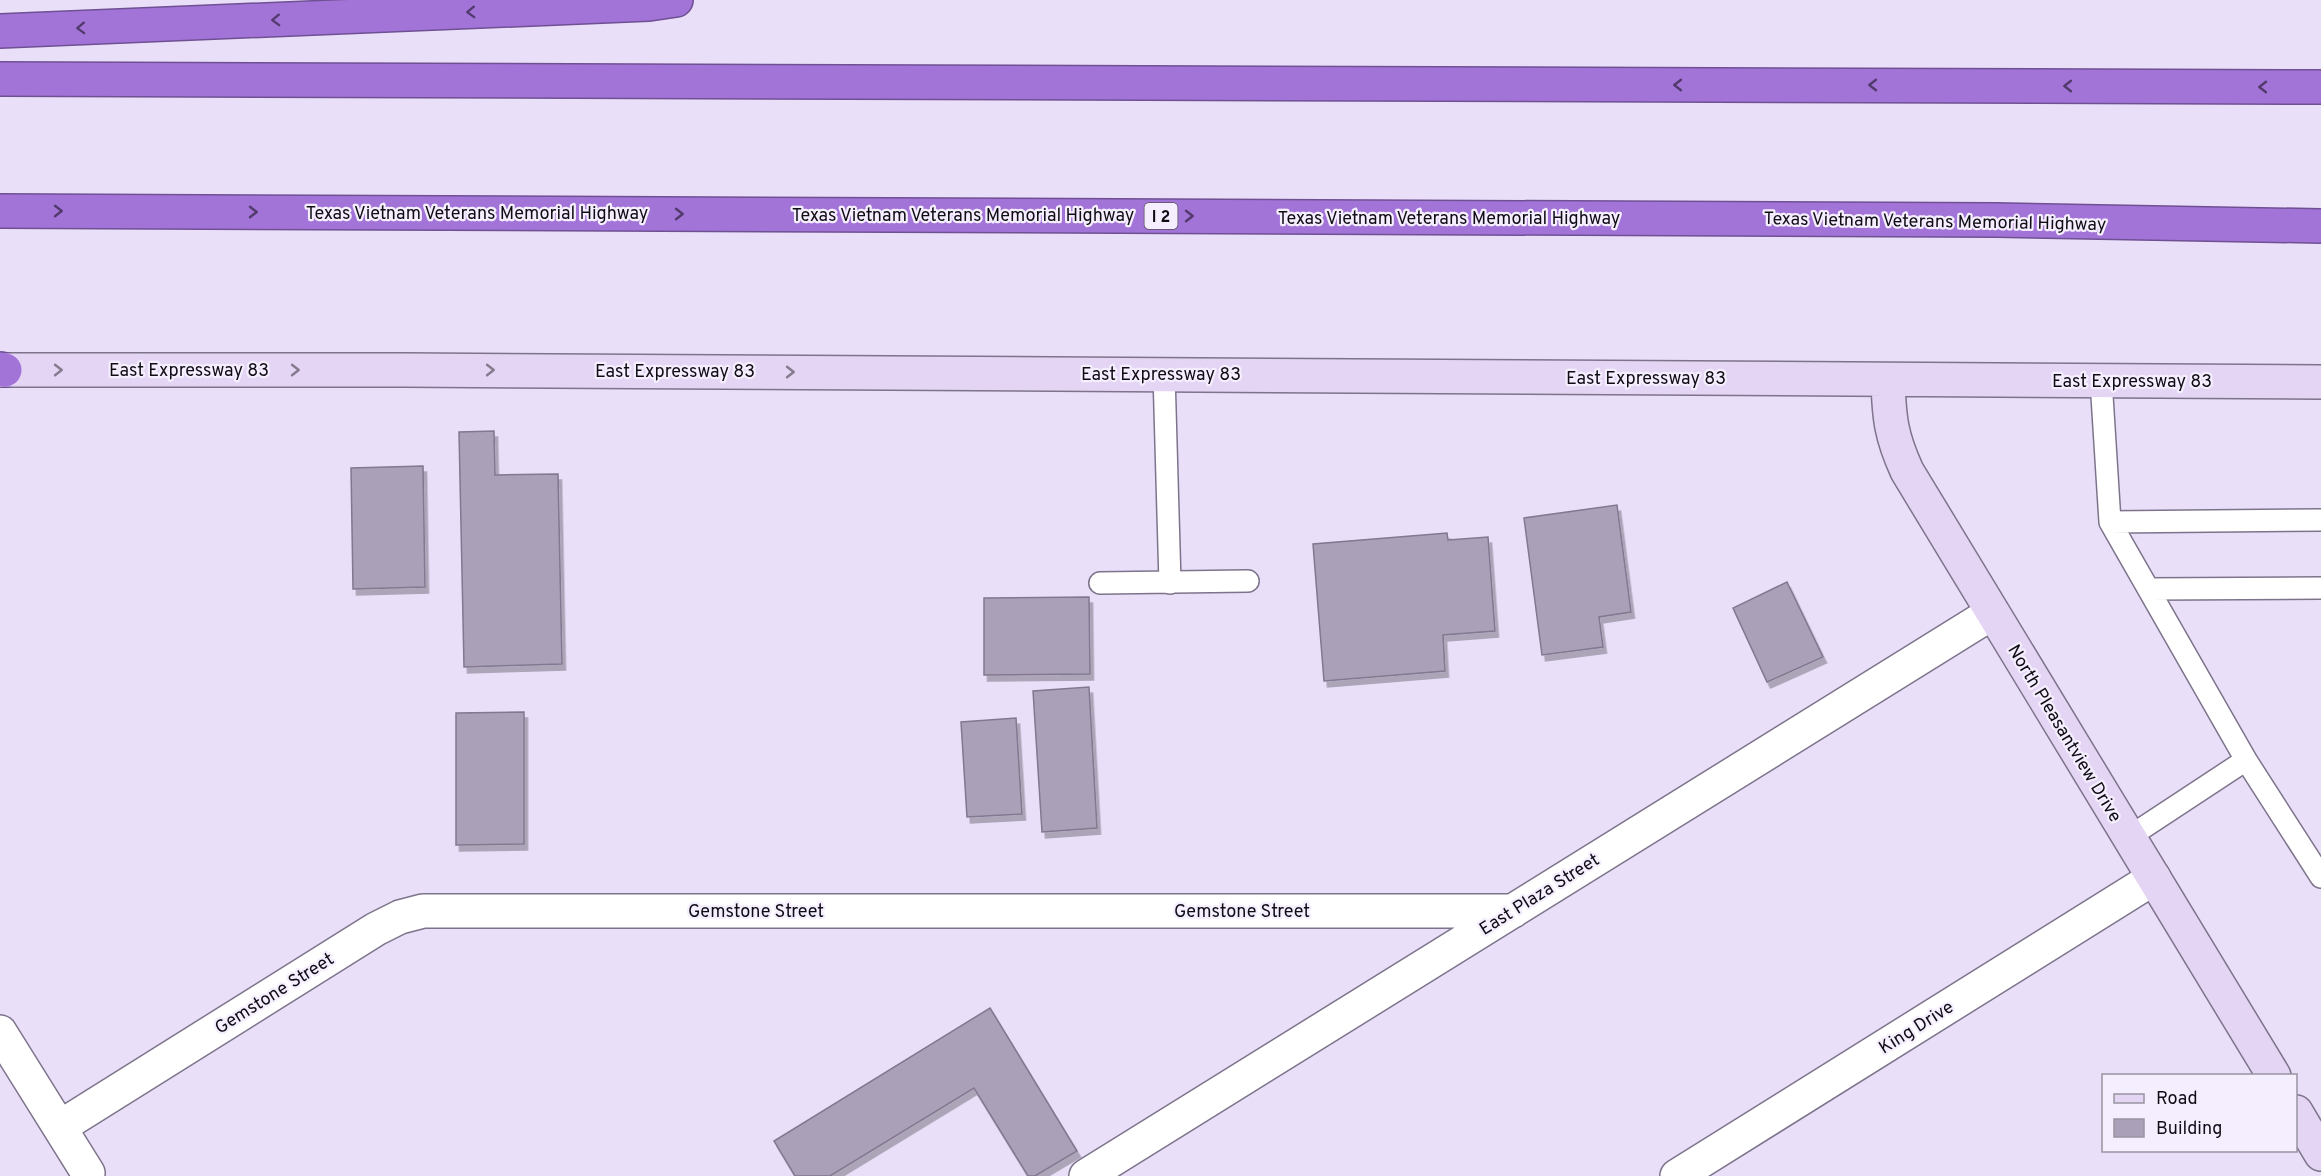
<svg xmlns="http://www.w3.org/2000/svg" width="2321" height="1176" viewBox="0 0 2321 1176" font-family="Overpass,sans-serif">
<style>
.building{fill:#aaa0b8;stroke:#82788f;stroke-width:1.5;filter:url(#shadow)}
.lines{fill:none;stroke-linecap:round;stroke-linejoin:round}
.lane-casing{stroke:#7d748b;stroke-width:24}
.street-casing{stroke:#7d748b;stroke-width:36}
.secondary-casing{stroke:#7d748b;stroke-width:36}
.highway-casing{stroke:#6f5093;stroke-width:36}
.lane{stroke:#fff;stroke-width:21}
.street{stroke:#fff;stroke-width:33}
.secondary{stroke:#e3d5f3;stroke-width:33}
.highway{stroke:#a374d8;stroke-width:33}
.oneway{stroke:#523b6c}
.oneway2{stroke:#847b8f}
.labels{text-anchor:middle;stroke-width:4.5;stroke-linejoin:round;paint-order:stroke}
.shield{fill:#f5eefe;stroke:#54505a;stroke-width:1.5}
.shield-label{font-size:16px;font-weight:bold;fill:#0f0c14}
.street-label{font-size:18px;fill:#0f0c14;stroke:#f5eefe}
</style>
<defs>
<filter id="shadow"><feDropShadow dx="3.5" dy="6" stdDeviation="0" flood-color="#0004"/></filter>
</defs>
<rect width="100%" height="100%" fill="#eadff9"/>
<path class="building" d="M 494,431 L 495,475 L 558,474 L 562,664 L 464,667 L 459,432 Z
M 423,466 L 425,587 L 353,589 L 351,468 Z
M 1617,505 L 1631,612 L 1599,617 L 1603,647 L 1542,655 L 1524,518 Z
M 1447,533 L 1448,540 L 1488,537 L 1495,631 L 1443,635 L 1445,671 L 1324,681 L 1313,544 Z
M 1787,582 L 1823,657 L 1767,682 L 1733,608 Z
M 1089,597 L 1090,674 L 984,675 L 984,598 Z
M 1089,687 L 1097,828 L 1042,832 L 1033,691 Z
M 524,712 L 524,844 L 456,845 L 456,713 Z
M 1016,718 L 1022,814 L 967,817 L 961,722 Z
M 990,1008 L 1077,1151 L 1035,1176 L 1028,1176 L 974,1088 L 830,1176 L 795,1176 L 774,1141 Z"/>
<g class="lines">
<g class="lane-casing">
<path id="lane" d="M 1164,374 L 1170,583
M 2101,380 L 2110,522
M 1100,583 L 1248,581
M 2149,589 L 2321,588
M 2246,760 L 2321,877
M 2129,837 L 2246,760 L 2110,522 L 2321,520"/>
</g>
<g class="street-casing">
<path id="street" d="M 0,1032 L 88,1173
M 60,1127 L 376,929 L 400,917 L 423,911 L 1513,911
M 1086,1176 L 1992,613
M 1677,1176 L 2154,878"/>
</g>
<g class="secondary-casing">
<path id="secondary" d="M 0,370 L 405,370 L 2321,382
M 1888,380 C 1889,418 1891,436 1907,471 L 2274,1076
M 2296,1112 L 2321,1154"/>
</g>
<g class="highway-casing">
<path id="highway" d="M 0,31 L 649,4 L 676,0
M 0,79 L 2321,87
M 0,211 L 1996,220 L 2321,226
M 0,369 L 5,370"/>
</g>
<use href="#lane" class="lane"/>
<use href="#street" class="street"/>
<use href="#secondary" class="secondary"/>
<use href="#highway" class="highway"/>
</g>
<defs><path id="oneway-chevron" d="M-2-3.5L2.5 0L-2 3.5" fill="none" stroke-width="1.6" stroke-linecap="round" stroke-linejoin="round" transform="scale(1.5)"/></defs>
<g class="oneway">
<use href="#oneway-chevron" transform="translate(471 12) rotate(178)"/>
<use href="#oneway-chevron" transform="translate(276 20) rotate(178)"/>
<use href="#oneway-chevron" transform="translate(81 28) rotate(178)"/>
<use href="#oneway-chevron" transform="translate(1678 85) rotate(-180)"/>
<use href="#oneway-chevron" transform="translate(1873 85) rotate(-180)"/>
<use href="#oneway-chevron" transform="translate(2068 86) rotate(-180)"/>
<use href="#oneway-chevron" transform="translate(2263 87) rotate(-180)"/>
<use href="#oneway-chevron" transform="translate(58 211)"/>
<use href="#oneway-chevron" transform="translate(253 212)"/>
<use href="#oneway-chevron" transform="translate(679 214)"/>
<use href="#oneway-chevron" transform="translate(1189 216)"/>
</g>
<g class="oneway2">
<use href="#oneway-chevron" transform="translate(58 370)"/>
<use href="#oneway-chevron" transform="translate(295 370)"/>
<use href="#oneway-chevron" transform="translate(490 370)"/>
<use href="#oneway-chevron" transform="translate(790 372)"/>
</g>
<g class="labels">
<rect class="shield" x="1144.5" y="203" width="33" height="26" rx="4.5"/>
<g class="shield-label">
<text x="1161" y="222">I 2</text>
</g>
<g class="street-label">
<text x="477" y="219">Texas Vietnam Veterans Memorial Highway</text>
<text x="963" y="221">Texas Vietnam Veterans Memorial Highway</text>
<text x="1449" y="224">Texas Vietnam Veterans Memorial Highway</text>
<text transform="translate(1935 221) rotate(1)" y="6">Texas Vietnam Veterans Memorial Highway</text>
<text x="189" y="376">East Expressway 83</text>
<text x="675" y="377">East Expressway 83</text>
<text x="1161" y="380">East Expressway 83</text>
<text x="1646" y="384">East Expressway 83</text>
<text x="2132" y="387">East Expressway 83</text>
<text transform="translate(2065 733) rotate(59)" y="6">North Pleasantview Drive</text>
<text transform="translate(1539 894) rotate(-32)" y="6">East Plaza Street</text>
<text x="756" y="917">Gemstone Street</text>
<text x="1242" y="917">Gemstone Street</text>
<text transform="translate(274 993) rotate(-32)" y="6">Gemstone Street</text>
<text transform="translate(1916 1027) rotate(-32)" y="6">King Drive</text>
</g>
</g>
<rect x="2102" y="1074" width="195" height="78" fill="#f5eefe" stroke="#9994a0" stroke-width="1.5"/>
<rect x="2114" y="1094" width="30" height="9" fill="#e3d5f3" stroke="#9994a0" stroke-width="1.5"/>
<text x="2156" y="1104" font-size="18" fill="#0f0c14">Road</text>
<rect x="2114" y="1119" width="30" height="18" fill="#aaa0b8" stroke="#9994a0" stroke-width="1.5"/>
<text x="2156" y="1134" font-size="18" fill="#0f0c14">Building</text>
</svg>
